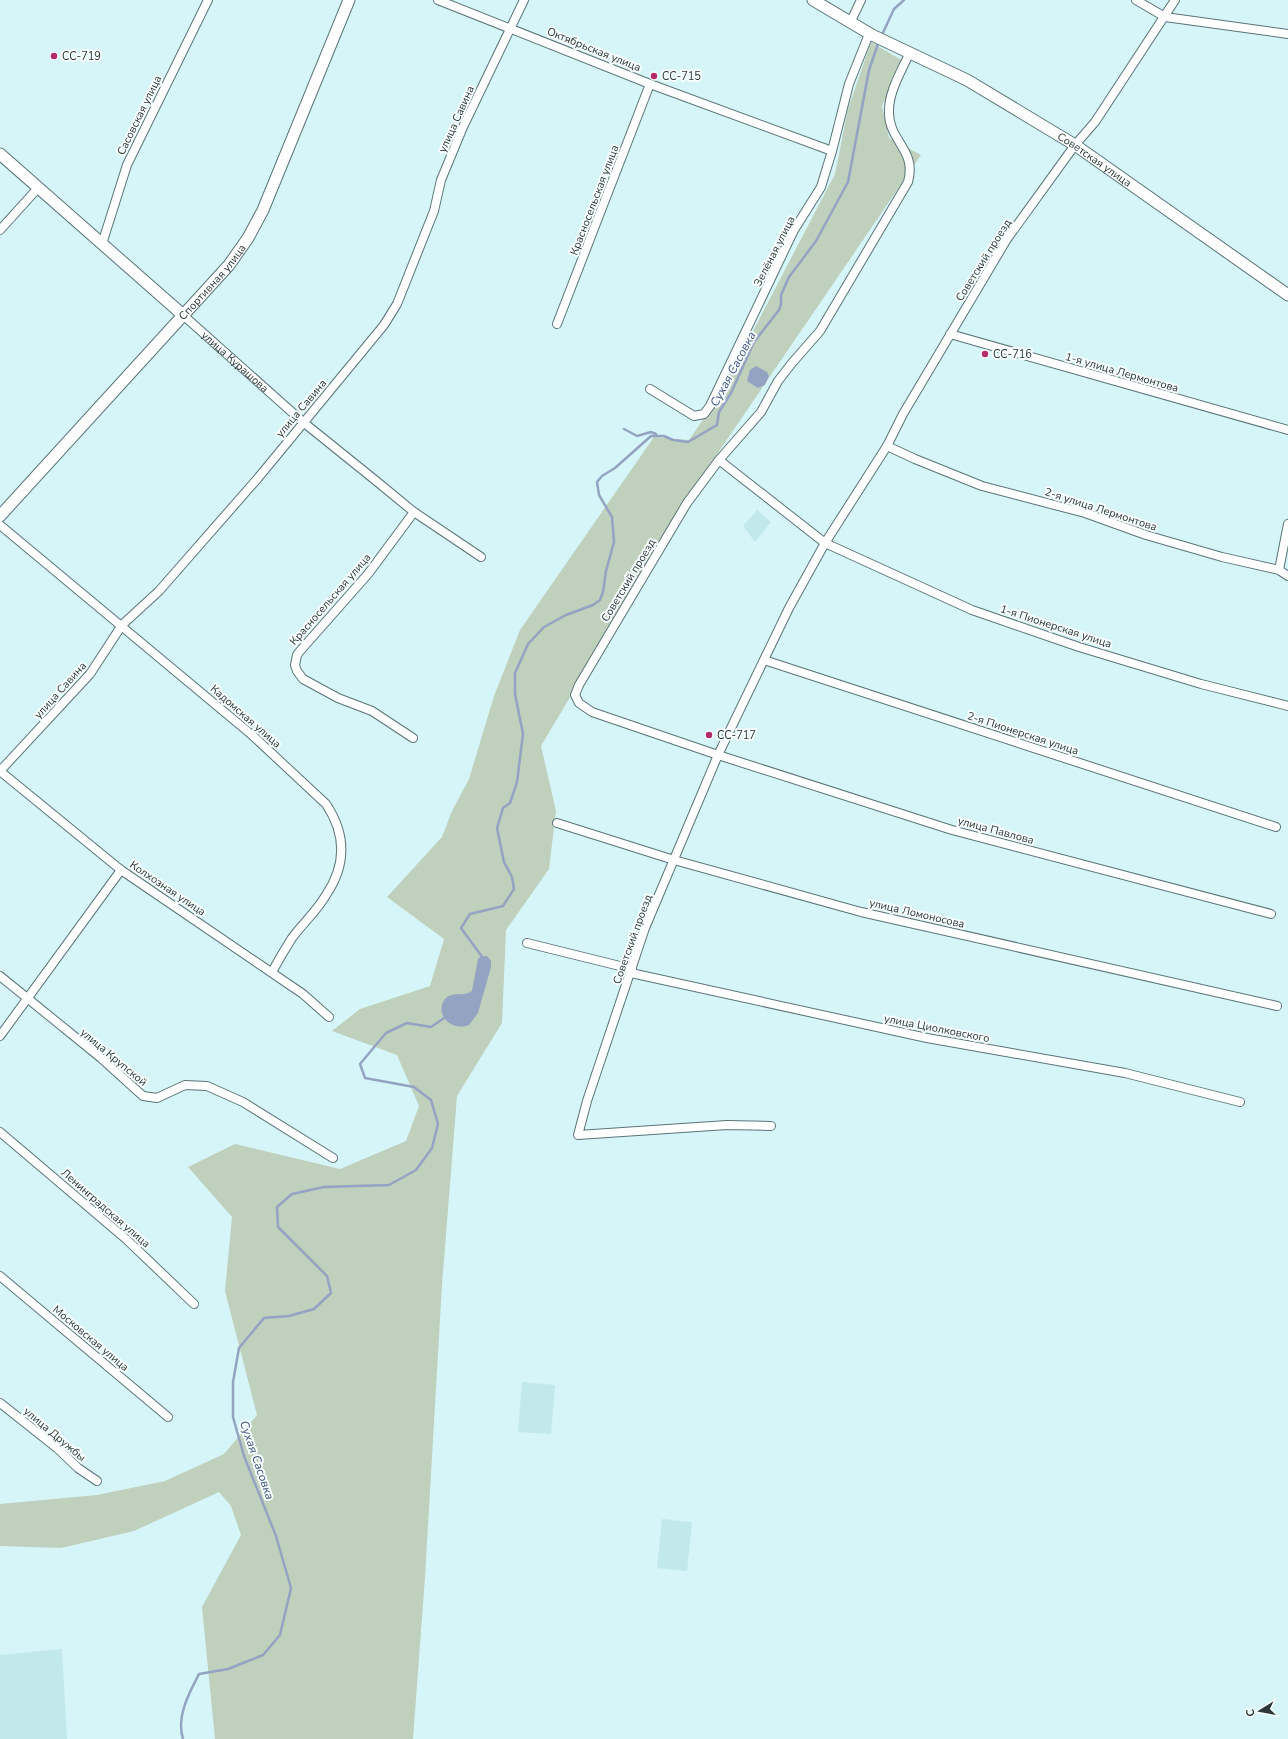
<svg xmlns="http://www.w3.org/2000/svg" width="1288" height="1739" viewBox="0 0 1288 1739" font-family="'Nunito Sans',sans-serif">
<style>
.built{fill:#c1e9ec}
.green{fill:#bfd0bc}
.water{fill:#94a3c2}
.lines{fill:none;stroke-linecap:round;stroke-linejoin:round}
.stream{stroke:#94a3c2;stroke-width:2.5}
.street-casing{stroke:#597477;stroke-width:10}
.secondary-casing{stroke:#597477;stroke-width:13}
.street{stroke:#fff;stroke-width:8}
.secondary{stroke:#fff;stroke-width:11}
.poi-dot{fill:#b42b6a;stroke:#f7fdfd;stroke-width:1.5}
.labels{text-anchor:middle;stroke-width:4;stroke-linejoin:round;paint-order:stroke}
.street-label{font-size:11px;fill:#2a3637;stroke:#f7fdfd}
.poi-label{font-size:11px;fill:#2a3637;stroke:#f7fdfd;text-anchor:start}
.water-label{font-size:12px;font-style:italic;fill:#3d527f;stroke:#f7fdfd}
</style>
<rect width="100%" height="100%" fill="#d6f5f8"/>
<path class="built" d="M 757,510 L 771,522 L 755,542 L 743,526 Z
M 522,1382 L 555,1385 L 551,1434 L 518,1432 Z
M 662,1519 L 692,1522 L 687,1571 L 657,1568 Z
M 62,1649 L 67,1739 L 0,1739 L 0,1655 Z"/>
<path class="green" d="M 871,42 L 903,61 L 882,106 L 889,138 L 921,155 L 700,479 L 541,746 L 556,811 L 549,869 L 506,930 L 502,1023 L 457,1096 L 442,1285 L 425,1577 L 413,1739 L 215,1739 L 202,1607 L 241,1535 L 231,1506 L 219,1492 L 134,1531 L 61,1548 L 0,1546 L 0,1504 L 97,1495 L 165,1481 L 224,1454 L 257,1415 L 225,1291 L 232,1217 L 188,1167 L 235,1144 L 340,1169 L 406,1141 L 419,1106 L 397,1055 L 332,1031 L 360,1009 L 430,986 L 444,939 L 387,897 L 442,837 L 452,811 L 469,779 L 494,696 L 520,630 L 654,437 L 689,440 L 718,398 L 835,174 L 848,109 Z"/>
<path class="water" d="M 756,366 L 767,372 L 769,376 L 765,385 L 758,388 L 747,381 L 750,370 Z
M 487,956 L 491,961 L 491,967 L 478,1013 L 469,1025 C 450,1032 434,1013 445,999 C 452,991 464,997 472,991 L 478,959 L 480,957 Z"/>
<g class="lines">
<path class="stream" d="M 881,37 L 894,9 L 904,0
M 624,429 L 637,436 L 651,432 L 656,434
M 483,958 L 461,928 L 470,914 L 503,906 L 514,889 L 512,877 L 504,862 L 497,828 L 503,808 L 510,803 L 517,782 L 523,734 L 515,694 L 515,673 L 528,644 L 544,627 L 566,615 L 593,605 L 600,600 L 603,592 L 606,571 L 614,542 L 612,517 L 599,495 L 597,482 L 602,476 L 615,468 L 651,436 L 664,436 L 673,440 L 688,442 L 717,425 L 719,412 L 731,393 L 754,342 L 779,310 L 781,304 L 781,295 L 789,277 L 816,241 L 848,182 L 869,70 L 879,41
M 183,1739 C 176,1717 189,1693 199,1674 L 228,1669 L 263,1655 L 280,1635 L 291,1588 L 276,1536 L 244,1456 L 233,1417 L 233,1382 L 239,1348 L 264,1318 L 289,1316 L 314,1309 L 331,1293 L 327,1276 L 278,1227 L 277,1207 L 292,1194 L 324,1187 L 389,1185 L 416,1170 L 432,1148 L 438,1124 L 431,1100 L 414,1087 L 365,1078 L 360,1064 L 386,1033 L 407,1023 L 431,1027 L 447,1016"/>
<g class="street-casing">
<g id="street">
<path d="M 438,0 L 650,84 L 832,151"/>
<path d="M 1136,0 L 1165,17 L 1288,34"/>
<path d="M 850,23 L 861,0"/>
<path d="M 909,54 C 901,72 888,93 889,113 C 889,141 917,150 908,182 L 820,331 L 792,363 L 778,381 L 761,412 L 719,460 L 687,503 L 579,685 L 575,695 L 579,703 L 592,712 L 718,755 L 952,830 L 1271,914"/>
<path d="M 0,230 L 38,188"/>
<path d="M 102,244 L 127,165 L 208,0"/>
<path id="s1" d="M 183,315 L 303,422 L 375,480 L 414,512 L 481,557"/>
<path d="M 557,324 L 650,84"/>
<path d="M 950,334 L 1288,430"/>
<path d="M 650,389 L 694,416 L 704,414 L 710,406 L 794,230 L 821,187 L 832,151 L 849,84 L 869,34"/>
<path d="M 887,446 L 915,459 L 982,486 L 1085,513 L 1146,535 L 1222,557 L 1279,570 L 1288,576"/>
<path d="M 719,460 L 825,543 L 972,610 L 1079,647 L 1201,684 L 1288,706"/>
<path d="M 0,525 L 252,735 L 326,804 C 346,834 347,864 326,895 C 317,911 303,923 292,938 C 285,949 278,961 272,972"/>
<path d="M 1279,570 L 1288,524"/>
<path d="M 764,660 L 1276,827"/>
<path d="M 413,738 L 372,711 L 338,698 L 303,679 L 297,671 L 295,665 L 297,655 L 300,651 L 368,574 L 414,512"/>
<path d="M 0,771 L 90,674 L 122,625 L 159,591 L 258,478 L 384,325 L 397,304 L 434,211 L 441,180 L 463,127 L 524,0"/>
<path d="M 0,771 L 121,870 L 303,994 L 329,1017"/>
<path d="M 557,823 L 674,860 L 861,912 L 1277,1006"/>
<path d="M 527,943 L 632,969"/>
<path d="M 631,973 L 927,1038 L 1125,1073 L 1240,1102"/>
<path d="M 0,976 L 101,1058 L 143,1096 L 157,1098 L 185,1085 L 207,1086 L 243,1102 L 333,1158"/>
<path d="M 0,1036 L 121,870"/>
<path d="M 771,1126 L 727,1125 L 578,1135 L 587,1101 L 645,928 L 718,755 L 789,608 L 825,543 L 887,446 L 903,414 L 1007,239 L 1075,145 L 1095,122 L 1175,0"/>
<path d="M 0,1132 L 126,1239 L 194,1304"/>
<path d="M 0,1276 L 168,1417"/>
<path d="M 0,1403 L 57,1448 L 78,1468 L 97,1481"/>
</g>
</g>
<g class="secondary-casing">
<g id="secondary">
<path id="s2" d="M 813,0 L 872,35 L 967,80 L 1075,145 L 1288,295"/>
<path d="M 0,154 L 183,315"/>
<path id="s3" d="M 0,516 L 229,265 L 248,238 L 263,210 L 349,0"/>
</g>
</g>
<use href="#street" class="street"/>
<use href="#secondary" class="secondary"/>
</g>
<g class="poi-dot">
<circle cx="54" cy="56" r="4"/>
<circle cx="654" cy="76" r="4"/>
<circle cx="985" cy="354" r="4"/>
<circle cx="709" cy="735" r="4"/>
</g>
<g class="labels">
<g class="street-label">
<text transform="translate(594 49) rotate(22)" y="4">Октябрьская улица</text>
<text transform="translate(139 115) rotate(-64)" y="4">Сасовская улица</text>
<text transform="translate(456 119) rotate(-66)" y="4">улица Савина</text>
<text dy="4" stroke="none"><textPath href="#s2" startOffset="324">Советская улица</textPath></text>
<text transform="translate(594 200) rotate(-69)" y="4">Красносельская улица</text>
<text transform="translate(774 251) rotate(-63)" y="4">Зелёная улица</text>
<text transform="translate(983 260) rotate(-58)" y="4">Советский проезд</text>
<text dy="4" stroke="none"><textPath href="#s3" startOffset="316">Спортивная улица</textPath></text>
<text dy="4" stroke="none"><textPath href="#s1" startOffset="70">улица Курашова</textPath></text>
<text transform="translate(1122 372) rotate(16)" y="4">1-я улица Лермонтова</text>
<text transform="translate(301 408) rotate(-50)" y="4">улица Савина</text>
<text transform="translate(1101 509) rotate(18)" y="4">2-я улица Лермонтова</text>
<text transform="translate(628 580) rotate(-59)" y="4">Советский проезд</text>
<text transform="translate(330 599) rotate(-49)" y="4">Красносельская улица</text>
<text transform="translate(1056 626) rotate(18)" y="4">1-я Пионерская улица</text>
<text transform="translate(60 690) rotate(-48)" y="4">улица Савина</text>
<text transform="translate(246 716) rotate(41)" y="4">Кадомская улица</text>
<text transform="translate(1023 733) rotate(18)" y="4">2-я Пионерская улица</text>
<text transform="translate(996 830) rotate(15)" y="4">улица Павлова</text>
<text transform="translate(168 888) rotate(34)" y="4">Колхозная улица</text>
<text transform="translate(917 913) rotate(13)" y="4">улица Ломоносова</text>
<text transform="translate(632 939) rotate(-70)" y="4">Советский проезд</text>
<text transform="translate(937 1028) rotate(11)" y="4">улица Циолковского</text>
<text transform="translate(114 1057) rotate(40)" y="4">улица Крупской</text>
<text transform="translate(106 1208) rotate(41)" y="4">Ленинградская улица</text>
<text transform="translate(91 1338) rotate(40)" y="4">Московская улица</text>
<text transform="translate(55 1434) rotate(40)" y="4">улица Дружбы</text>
</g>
<g class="poi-label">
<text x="62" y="60">СС-719</text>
<text x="662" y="80">СС-715</text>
<text x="993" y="358">СС-716</text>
<text x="717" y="739">СС-717</text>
</g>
<g class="water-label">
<text transform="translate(733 369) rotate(-62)" y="4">Сухая Сасовка</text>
<text transform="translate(257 1460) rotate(71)" y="4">Сухая Сасовка</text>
</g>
</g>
<g transform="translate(1260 1711) rotate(259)" stroke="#f7fdfd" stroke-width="3" paint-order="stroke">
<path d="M0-3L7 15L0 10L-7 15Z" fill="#2a3637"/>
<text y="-6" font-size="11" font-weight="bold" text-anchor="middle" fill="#2a3637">С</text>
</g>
</svg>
